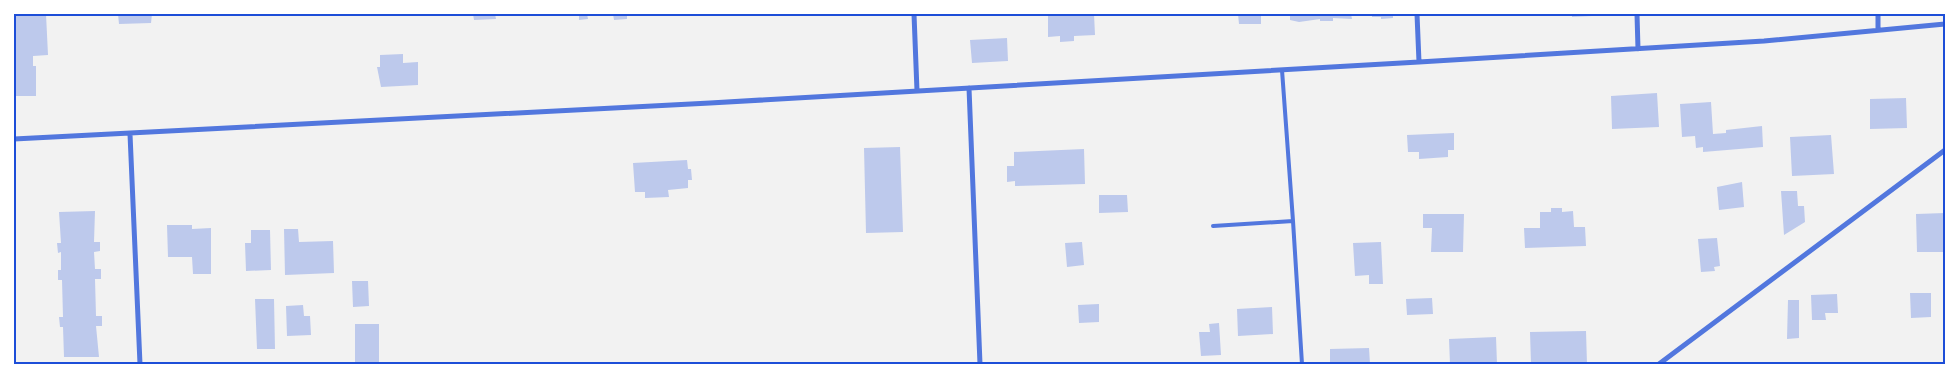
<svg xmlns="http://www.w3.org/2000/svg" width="1959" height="378" viewBox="0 0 1959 378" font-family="Signika,sans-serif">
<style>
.building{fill:#bdc9ec}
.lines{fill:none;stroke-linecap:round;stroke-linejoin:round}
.service{stroke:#5277de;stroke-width:4}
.minor{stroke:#5277de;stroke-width:5}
.neatline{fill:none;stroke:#1d4ed8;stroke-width:2}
</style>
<rect width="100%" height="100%" fill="#f2f2f2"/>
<path class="building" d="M 14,14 L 46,14 L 48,55 L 33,56 L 33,66 L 36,66 L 36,96 L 14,96 Z
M 118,14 L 152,14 L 151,23 L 119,24 Z
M 473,14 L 495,14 L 496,19 L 474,20 Z
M 573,14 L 587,14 L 588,19 L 579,20 L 579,16 L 573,16 Z
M 613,14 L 627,14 L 627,19 L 614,20 Z
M 1048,14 L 1094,14 L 1095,35 L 1074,36 L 1074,41 L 1060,42 L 1060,36 L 1048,37 Z
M 1238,14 L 1261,14 L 1261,24 L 1239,24 Z
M 1290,14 L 1351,14 L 1352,19 L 1333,18 L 1333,21 L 1320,21 L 1320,19 L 1299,22 L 1290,20 Z
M 1372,14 L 1393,14 L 1393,18 L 1381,19 L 1381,17 L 1372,17 Z
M 1572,14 L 1592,14 L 1592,16 L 1572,17 Z
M 1007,38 L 1008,61 L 972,63 L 970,40 Z
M 403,54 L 403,63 L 418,62 L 418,85 L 381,87 L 377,67 L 380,67 L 380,55 Z
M 1657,93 L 1659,127 L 1612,129 L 1611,96 Z
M 1906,98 L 1907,128 L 1870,129 L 1870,99 Z
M 1711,102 L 1713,134 L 1726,133 L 1726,130 L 1762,126 L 1763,147 L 1703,152 L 1703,147 L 1696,148 L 1695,136 L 1682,137 L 1680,104 Z
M 1454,133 L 1454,150 L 1448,150 L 1448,157 L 1419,159 L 1419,152 L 1408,152 L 1407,135 Z
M 1831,135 L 1834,174 L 1792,176 L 1790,137 Z
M 900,147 L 903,232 L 866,233 L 864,148 Z
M 1084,149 L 1085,184 L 1015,186 L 1015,181 L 1007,182 L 1007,166 L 1014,166 L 1014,152 Z
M 687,160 L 688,169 L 691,169 L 692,180 L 688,180 L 688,188 L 668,190 L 669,197 L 645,198 L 645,192 L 635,192 L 633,163 Z
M 1742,182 L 1744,207 L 1719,210 L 1717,187 Z
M 1781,191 L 1797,191 L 1798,206 L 1804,206 L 1805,222 L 1784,235 Z
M 1099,195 L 1127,195 L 1128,212 L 1099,213 Z
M 1551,208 L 1562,208 L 1562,212 L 1573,211 L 1574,227 L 1585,227 L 1586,246 L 1525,248 L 1524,228 L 1540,228 L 1540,212 L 1551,212 Z
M 95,211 L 94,242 L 100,242 L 100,251 L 94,252 L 95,269 L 101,269 L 101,279 L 95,279 L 96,316 L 102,316 L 102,326 L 96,326 L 99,357 L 64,357 L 63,327 L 60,327 L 59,317 L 63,317 L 62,280 L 58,280 L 58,270 L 61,270 L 61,252 L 58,253 L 57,243 L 61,243 L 59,212 Z
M 1945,213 L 1945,252 L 1917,252 L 1916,214 Z
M 1423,214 L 1464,214 L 1463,252 L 1431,252 L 1432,228 L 1423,228 Z
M 167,225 L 192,225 L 192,229 L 211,228 L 211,274 L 193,274 L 192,257 L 168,257 Z
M 284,229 L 298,229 L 299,242 L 333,241 L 334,273 L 285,275 Z
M 251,230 L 270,230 L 271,270 L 246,271 L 245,243 L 251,243 Z
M 1717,238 L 1720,266 L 1714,267 L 1715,271 L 1701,272 L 1698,239 Z
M 1082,242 L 1084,265 L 1067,267 L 1065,243 Z
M 1381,242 L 1383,284 L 1369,284 L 1369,275 L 1355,276 L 1353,243 Z
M 352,281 L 368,281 L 369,306 L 353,307 Z
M 1910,293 L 1931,293 L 1931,317 L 1911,318 Z
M 1837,294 L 1838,313 L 1825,313 L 1826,320 L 1812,320 L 1811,295 Z
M 1432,298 L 1433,314 L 1407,315 L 1406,299 Z
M 255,299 L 274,299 L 275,349 L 257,349 Z
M 1788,300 L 1799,300 L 1799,338 L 1787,339 Z
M 1099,304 L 1099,322 L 1079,323 L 1078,305 Z
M 303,305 L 304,316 L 310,316 L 311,335 L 287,336 L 286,306 Z
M 1272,307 L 1273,334 L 1238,336 L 1237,309 Z
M 1219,323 L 1221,355 L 1201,356 L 1199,332 L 1210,332 L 1209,324 Z
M 355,324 L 379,324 L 379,364 L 355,364 Z
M 1586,331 L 1587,364 L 1531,364 L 1530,332 Z
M 1496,337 L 1497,364 L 1450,364 L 1449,339 Z
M 1369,348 L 1370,364 L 1330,364 L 1330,349 Z"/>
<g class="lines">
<path class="service" d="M 1293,221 L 1302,364
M 1213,226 L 1293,221 L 1282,70"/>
<path class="minor" d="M 914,14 L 917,91
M 1417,14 L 1419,62
M 1637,14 L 1638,49
M 1878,29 L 1878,14
M 969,88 L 980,364
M 130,134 L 140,364
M 14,139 L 710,103 L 1419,62 L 1764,41 L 1945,24
M 1659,364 L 1945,150"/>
</g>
<rect width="1959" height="378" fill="none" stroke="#ffffff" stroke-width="30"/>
<rect x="15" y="15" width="1929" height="348" class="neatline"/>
</svg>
